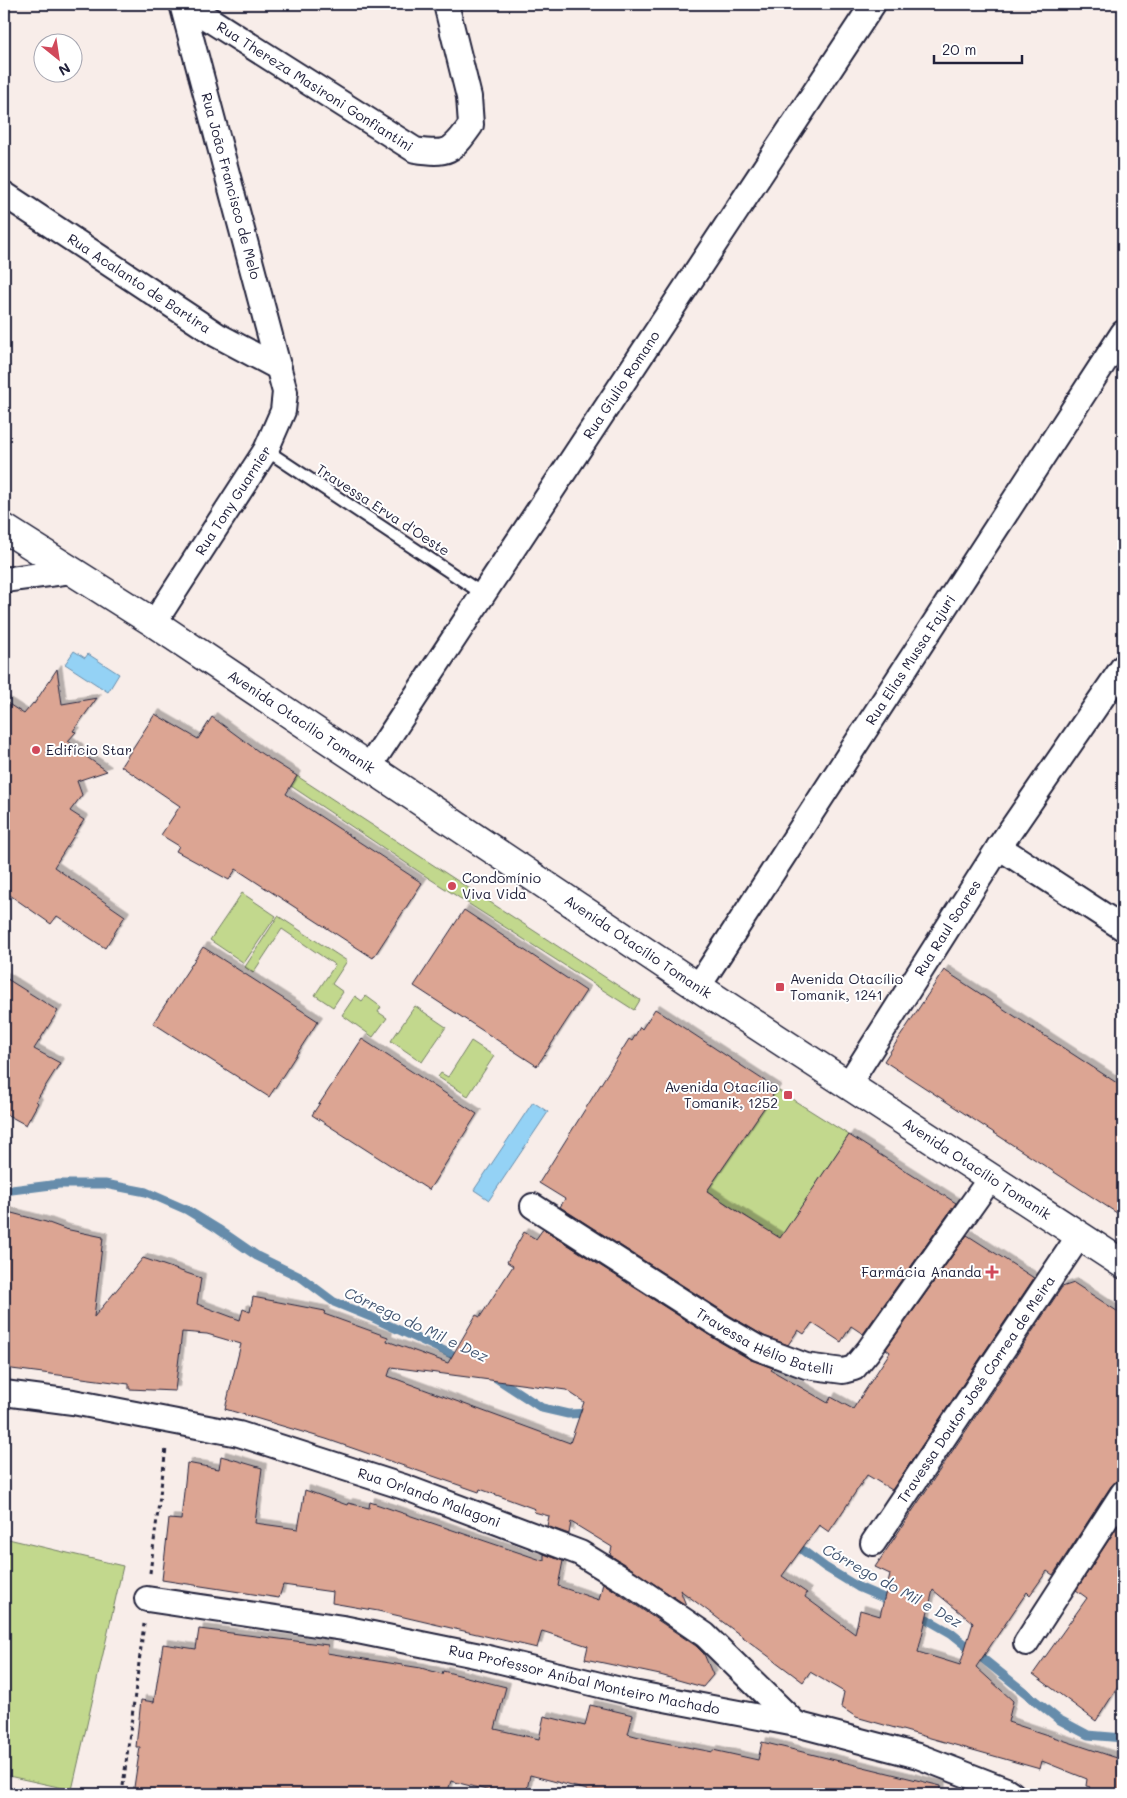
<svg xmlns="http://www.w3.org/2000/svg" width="1127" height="1798" viewBox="0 0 1127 1798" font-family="Mali,sans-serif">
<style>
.green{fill:#c2d88d;stroke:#727d64}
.water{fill:#94d2f5;stroke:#668cab}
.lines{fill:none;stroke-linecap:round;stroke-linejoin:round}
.stream{stroke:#668cab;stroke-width:9}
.building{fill:#dca593;stroke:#22223b;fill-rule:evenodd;filter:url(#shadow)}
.lane-casing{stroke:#22223b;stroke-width:15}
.street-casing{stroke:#22223b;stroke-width:28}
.secondary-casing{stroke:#22223b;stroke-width:31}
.path{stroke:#22223b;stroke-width:3;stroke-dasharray:4 4;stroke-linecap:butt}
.lane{stroke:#fff;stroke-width:11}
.street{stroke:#fff;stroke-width:24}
.secondary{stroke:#fff;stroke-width:28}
.poi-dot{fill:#d1495b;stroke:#fff;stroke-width:2}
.labels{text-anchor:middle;stroke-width:4;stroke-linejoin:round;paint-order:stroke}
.street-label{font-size:14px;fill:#22223b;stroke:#fff}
.poi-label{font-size:14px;fill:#22223b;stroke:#fff;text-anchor:start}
.water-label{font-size:15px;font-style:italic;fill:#445773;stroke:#fff}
</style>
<defs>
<filter id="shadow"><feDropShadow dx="4.5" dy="-4.5" stdDeviation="0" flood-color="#0004"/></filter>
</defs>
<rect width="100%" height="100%" fill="#f8ede9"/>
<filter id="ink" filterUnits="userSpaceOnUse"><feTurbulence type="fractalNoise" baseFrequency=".02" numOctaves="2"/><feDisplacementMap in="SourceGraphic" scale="10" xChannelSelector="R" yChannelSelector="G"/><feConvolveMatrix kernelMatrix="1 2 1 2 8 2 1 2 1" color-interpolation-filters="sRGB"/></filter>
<g filter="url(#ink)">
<path class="green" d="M 297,776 L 640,1000 L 634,1010 L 427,877 L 291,786 Z
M 242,893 L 276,916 L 244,963 L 210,940 Z
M 278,916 L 347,961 L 332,984 L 343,992 L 333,1007 L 315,995 L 335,965 L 282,929 L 253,973 L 245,967 Z
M 355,996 L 362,1001 L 366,996 L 381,1007 L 378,1012 L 387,1018 L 373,1037 L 342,1015 Z
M 415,1006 L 446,1027 L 422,1062 L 391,1041 Z
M 471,1041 L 494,1056 L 468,1096 L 438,1077 L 441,1073 L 448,1077 Z
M 776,1089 L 849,1135 L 780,1239 L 707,1191 Z
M 4,1538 L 123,1566 L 72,1790 L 4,1775 Z"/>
<path class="water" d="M 74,651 L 85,658 L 88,654 L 119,674 L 108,692 L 65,664 Z
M 533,1102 L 548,1112 L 489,1200 L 474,1190 Z"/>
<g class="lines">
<path class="stream" d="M 4,1191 L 59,1184 L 105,1184 L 146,1192 L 187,1210 L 218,1229 L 257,1256 L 302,1278 L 334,1302 L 371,1317 L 462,1359
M 493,1376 L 542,1408 L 568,1414 L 590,1413
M 793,1543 L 825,1567 L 858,1587 L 893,1602
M 916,1613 L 951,1633 L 1058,1719 L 1088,1735 L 1123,1738"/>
</g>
<path class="building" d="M 57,669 L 62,704 L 97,698 L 73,731 L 76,732 L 68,741 L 79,749 L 78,751 L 107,771 L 77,781 L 82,795 L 70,811 L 84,820 L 54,867 L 125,916 L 105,948 L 57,916 L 51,924 L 4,891 L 4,701 L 24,714 L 33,703 L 34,704 Z
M 155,714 L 198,739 L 212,717 L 262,754 L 297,776 L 286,794 L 422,883 L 373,958 L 236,869 L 229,880 L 176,851 L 179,846 L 161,835 L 180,806 L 121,766 Z
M 464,910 L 586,991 L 537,1066 L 414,986 Z
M 203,947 L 318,1021 L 269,1097 L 153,1023 Z
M 944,970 L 1123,1087 L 1123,1217 L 884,1061 Z
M 4,977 L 58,1011 L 34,1049 L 60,1063 L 36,1101 L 38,1103 L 26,1125 L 4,1113 Z
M 655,1009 L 777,1089 L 707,1191 L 740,1213 L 780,1238 L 849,1135 L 956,1203 L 863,1334 L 851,1326 L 841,1342 L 812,1323 L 804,1334 L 798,1330 L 788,1345 L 764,1336 L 729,1315 L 560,1207 L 565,1199 L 539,1183 L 629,1039 L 632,1041 L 640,1027 L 642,1029 Z
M 362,1039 L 477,1114 L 429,1190 L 312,1115 Z
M 4,1211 L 46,1222 L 65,1229 L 103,1237 L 94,1317 L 143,1258 L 201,1278 L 197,1304 L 240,1320 L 243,1309 L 250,1312 L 253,1297 L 325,1311 L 324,1314 L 388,1337 L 387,1341 L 448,1363 L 476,1315 L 480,1317 L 513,1266 L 507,1262 L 524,1232 L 536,1239 L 543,1229 L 715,1339 L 751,1360 L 773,1368 L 771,1370 L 828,1403 L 831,1397 L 853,1409 L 890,1352 L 886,1349 L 967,1235 L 1034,1278 L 892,1490 L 867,1475 L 829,1532 L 819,1525 L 782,1576 L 807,1593 L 805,1597 L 855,1634 L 860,1610 L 880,1616 L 890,1574 L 875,1567 L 1062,1287 L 1074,1283 L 1123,1315 L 1123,1479 L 1116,1481 L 1111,1486 L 1053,1575 L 1047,1571 L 1030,1595 L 1027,1592 L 976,1667 L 1013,1701 L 1008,1722 L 1123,1760 L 1123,1794 L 1088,1794 L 1090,1787 L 1086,1786 L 1087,1779 L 1042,1761 L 1040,1769 L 856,1717 L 841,1707 L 844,1692 L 810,1672 L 803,1682 L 680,1590 L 686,1605 L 610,1555 L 612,1547 L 571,1522 L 569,1534 L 547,1526 L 549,1516 L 534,1512 L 535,1509 L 480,1489 L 479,1492 L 326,1439 L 225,1409 L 241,1344 L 207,1334 L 182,1332 L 175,1391 L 129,1389 L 129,1384 L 4,1368 ZM 391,1367 L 566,1390 L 584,1402 L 570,1443 L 388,1376 ZM 933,1590 L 973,1623 L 960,1665 L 918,1652 Z
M 221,1456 L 262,1468 L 255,1523 L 298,1529 L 305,1490 L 347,1505 L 348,1503 L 369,1508 L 370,1502 L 544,1561 L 544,1554 L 563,1561 L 558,1586 L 599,1600 L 603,1583 L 696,1646 L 704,1654 L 713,1675 L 703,1687 L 660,1675 L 585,1659 L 588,1646 L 542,1631 L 537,1648 L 378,1611 L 332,1603 L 333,1592 L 283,1585 L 279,1598 L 162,1580 L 169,1519 L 181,1520 L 187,1463 L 219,1469 Z
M 1123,1518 L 1123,1679 L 1096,1721 L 1033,1674 L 1087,1598 L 1076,1590 Z
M 199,1629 L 328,1645 L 327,1653 L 421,1668 L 442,1674 L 443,1671 L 506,1687 L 495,1729 L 539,1739 L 544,1716 L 585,1726 L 590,1705 L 633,1715 L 628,1734 L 650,1740 L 713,1752 L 713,1750 L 758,1760 L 762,1742 L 941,1786 L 940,1794 L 585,1794 L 587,1790 L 530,1775 L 526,1794 L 502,1794 L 451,1781 L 447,1794 L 133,1794 L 140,1747 L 136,1747 L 141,1700 L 154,1702 L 163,1644 L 196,1649 Z"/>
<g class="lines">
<g class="lane-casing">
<path id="lane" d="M 266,450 L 483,594"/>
</g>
<g class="street-casing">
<g id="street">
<path id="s1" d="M 185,4 L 415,150 C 448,155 452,152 471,125 L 469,97 L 446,4"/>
<path id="s2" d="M 4,194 L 217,335 L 279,368"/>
<path d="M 4,580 L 71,571"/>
<path id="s3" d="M 154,623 L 266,450 L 283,411 L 285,392 L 182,4"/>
<path id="s4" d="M 369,767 L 873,4"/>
<path d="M 999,847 L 1123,928"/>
<path id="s5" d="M 698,987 L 1123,333"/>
<path id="s6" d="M 848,1085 L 999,847 L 1123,667"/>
<path id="s7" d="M 533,1206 L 722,1327 L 758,1348 L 806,1366 L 843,1371 L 854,1368 L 868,1351 L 990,1179"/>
<path id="s8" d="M 4,1393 L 73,1402 L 239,1434 L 404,1487 L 580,1553 L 629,1583 L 705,1635 L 796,1724"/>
<path id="s9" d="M 873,1543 L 1079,1236"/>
<path id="s10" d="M 147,1599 L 343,1628 L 480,1656 L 633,1693 L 796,1724 L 918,1756 L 1006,1790 L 1012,1794"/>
<path d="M 1026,1643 L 1123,1493"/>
</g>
</g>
<g class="secondary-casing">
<g id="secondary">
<path id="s11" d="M 4,528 L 154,623 L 698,987 L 1123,1264"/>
</g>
</g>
<path class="path" d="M 150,1573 L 166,1448
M 122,1794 L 144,1624"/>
<use href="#lane" class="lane"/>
<use href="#street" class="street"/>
<use href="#secondary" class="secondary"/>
</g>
</g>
<g class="poi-dot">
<circle cx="36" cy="750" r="5"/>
<circle cx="452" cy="886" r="5"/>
<rect x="775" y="982" width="10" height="10" rx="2.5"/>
<rect x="783" y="1090" width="10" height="10" rx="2.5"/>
<path d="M989.5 1264.5h5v5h5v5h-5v5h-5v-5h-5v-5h5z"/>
</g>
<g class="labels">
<g class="street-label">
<text dy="5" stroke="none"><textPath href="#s1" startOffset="154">Rua Thereza Masironi Gonfiantini</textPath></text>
<text transform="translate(231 186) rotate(75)" y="5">Rua João Francisco de Melo</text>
<text dy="5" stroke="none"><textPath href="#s2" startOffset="162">Rua Acalanto de Bartira</textPath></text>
<text dy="5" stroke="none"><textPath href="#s4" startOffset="458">Rua Giulio Romano</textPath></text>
<text dy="5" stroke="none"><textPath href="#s3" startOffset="146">Rua Tony Guarnier</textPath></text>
<text transform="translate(383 510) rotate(33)" y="5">Travessa Erva d'Oeste</text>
<text dy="5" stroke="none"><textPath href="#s5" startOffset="390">Rua Elias Mussa Fajuri</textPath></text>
<text dy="5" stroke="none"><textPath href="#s11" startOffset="355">Avenida Otacílio Tomanik</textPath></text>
<text dy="5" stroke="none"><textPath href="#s6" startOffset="186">Rua Raul Soares</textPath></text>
<text dy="5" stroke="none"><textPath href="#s11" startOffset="760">Avenida Otacílio Tomanik</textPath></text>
<text dy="5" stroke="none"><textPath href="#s11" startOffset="1165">Avenida Otacílio Tomanik</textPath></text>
<text dy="5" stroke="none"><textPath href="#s7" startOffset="270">Travessa Hélio Batelli</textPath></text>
<text dy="5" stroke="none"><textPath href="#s9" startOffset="185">Travessa Doutor José Correa de Meira</textPath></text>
<text dy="5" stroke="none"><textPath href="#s8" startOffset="439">Rua Orlando Malagoni</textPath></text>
<text dy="5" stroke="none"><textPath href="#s10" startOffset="445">Rua Professor Aníbal Monteiro Machado</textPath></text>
</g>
<g class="poi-label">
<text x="46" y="755">Edifício Star</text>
<text x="462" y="883">Condomínio<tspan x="462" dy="16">Viva Vida</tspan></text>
<text x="790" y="984">Avenida Otacílio<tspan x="790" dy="16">Tomanik, 1241</tspan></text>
<text x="778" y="1092" text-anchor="end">Avenida Otacílio<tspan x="778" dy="16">Tomanik, 1252</tspan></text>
<text x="982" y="1277" text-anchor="end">Farmácia Ananda</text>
</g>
<g class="water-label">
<text transform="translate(416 1325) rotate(25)" y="5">Córrego do Mil e Dez</text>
<text transform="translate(892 1586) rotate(29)" y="5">Córrego do Mil e Dez</text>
</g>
</g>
<rect width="1127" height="1798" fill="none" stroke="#fff" stroke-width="20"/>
<rect x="10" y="10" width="1107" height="1778" fill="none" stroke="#22223b" stroke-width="2" filter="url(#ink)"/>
<g transform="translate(58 58) rotate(150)"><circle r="24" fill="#ffffff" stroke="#a7a7b1"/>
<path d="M0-4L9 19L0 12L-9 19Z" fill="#d1495b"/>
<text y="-8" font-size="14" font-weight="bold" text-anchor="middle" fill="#22223b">N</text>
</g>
<path d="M934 55v8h88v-8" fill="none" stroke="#22223b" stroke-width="2.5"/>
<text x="942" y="55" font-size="15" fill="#22223b" stroke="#ffffff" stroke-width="4" paint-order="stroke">20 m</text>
</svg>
